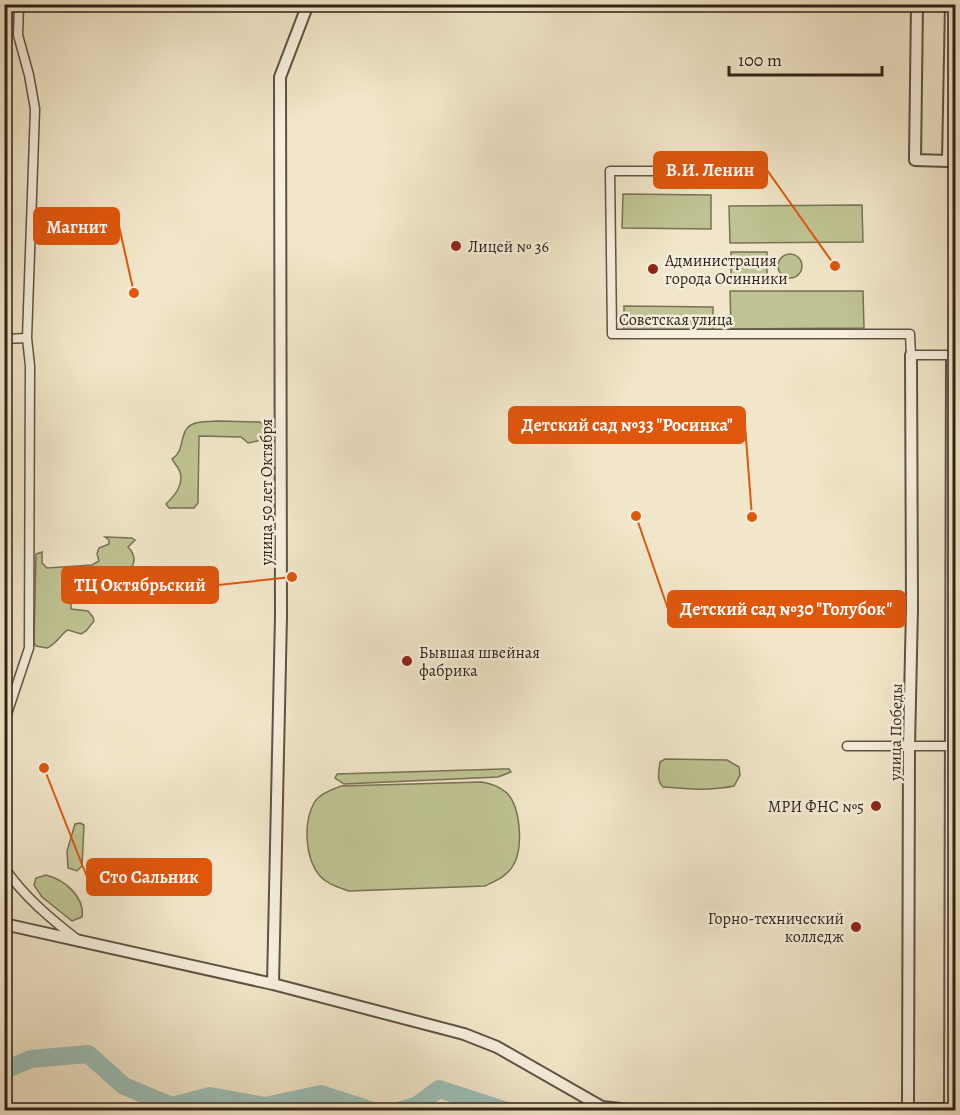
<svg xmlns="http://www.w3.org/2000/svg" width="960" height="1115" viewBox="0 0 960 1115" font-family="Alegreya,serif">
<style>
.green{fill:#bfc393;stroke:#777256;stroke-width:1.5}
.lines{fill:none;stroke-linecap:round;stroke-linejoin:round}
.river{stroke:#9bbfb8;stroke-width:18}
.minor-casing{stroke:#605244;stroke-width:11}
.tertiary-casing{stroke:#605244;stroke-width:14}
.minor{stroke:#f6efdc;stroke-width:8}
.tertiary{stroke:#f6efdc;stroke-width:10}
.poi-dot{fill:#8f2418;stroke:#f6efdc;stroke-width:2}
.labels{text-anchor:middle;stroke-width:5;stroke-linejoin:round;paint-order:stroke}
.poi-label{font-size:16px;fill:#2f2118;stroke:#f6efdc;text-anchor:start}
.street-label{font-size:16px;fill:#2f2118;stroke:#f6efdc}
.leader{fill:none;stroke:#df560d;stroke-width:2}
.callout-dot{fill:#df560d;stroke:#f6efdc;stroke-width:2}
.callout{fill:#df560d;stroke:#df560d;stroke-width:2}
.callout-label{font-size:18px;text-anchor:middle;font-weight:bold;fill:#fff}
</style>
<rect width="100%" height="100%" fill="#f1e6c9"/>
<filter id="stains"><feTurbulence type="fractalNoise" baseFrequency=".00333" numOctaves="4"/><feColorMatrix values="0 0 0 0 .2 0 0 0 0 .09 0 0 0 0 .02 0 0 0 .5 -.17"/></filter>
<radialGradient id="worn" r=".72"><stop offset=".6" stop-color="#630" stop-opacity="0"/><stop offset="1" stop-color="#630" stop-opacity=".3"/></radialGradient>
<path class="green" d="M 623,194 L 711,195 L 711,229 L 622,228 Z
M 862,205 L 863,242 L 730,243 L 729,206 Z
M 731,252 L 767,252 L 767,279 L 731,280 Z
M778 266a12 12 0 1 1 24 0a12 12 0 1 1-24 0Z
M 730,291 L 863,291 L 864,328 L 731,329 Z
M 624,306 L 713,307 L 713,331 L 624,331 Z
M 217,421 L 260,422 L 263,425 L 262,440 L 248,443 L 241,437 L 199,436 L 198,503 L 194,508 L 169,508 L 166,504 C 174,496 184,486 180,472 C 179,468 174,463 172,459 C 186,451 178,430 193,424 C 200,421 210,422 217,421 Z
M 105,537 L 132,538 L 135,540 L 128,547 C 139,558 133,567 125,578 L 71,578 L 71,609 L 88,611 L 93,617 L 94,621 L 86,631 L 81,634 L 68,630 C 62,632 58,643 47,648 L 36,646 L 34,642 L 36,554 L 42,552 L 42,563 L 47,568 L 92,565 L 99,561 L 97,554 L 99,548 L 109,544 L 109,540 Z
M 665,759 L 727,760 L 739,767 L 740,775 L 734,786 C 710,791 687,789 663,787 C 656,780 659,771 660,762 Z
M 503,769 L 509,769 L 511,772 L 498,777 L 344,784 L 335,778 L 337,774 Z
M 482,782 C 491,784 499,786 507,793 C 521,808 523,847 514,864 C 508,876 495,881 485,886 L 349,891 C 338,887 327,884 320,876 C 305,859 303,823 314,803 C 319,794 331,790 341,786 Z
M 80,823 L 84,825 L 82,866 L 77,871 L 68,868 L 67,851 L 75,824 Z
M 46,875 C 65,880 85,897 82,917 L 72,921 L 42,897 L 34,885 L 36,878 Z"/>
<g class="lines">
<path class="river" d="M 4,1070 L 31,1059 L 88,1054 L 124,1086 L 172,1106 L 210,1096 L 265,1106 L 321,1094 L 370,1110
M 401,1110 L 416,1106 L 439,1089 L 504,1110"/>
<g class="minor-casing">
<path id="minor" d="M 718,171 L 610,171 L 612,334 L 910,334 L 911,355 L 956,355
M 4,339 L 27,338
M 4,731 L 7,714 L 29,648 L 30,366 L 27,338 L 35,109 L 29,75 L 18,35 L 19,4
M 847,746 L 955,746
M 4,867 C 23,896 51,919 78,940"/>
</g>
<g class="tertiary-casing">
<path id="tertiary" d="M 917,4 L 915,160 L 948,161 L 951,4
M 4,924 L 273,984 L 464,1034 L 497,1047 L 602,1107 L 629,1110
M 273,984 L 281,616 L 280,77 L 308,4
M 648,1110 L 955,1109
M 908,1110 L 909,746 L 912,608 L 911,355
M 950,1110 L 952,355"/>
</g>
<use href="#minor" class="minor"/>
<use href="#tertiary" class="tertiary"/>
</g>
<g class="poi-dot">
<circle cx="456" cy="246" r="6"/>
<circle cx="653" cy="269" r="6"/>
<circle cx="407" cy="661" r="6"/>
<circle cx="876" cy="806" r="6"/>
<circle cx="856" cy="927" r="6"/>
</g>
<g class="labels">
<g class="poi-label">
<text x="468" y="252">Лицей № 36</text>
<text x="665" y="266">Администрация<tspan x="665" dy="18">города Осинники</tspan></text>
<text x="419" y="658">Бывшая швейная<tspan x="419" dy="18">фабрика</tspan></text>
<text x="864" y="812" text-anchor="end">МРИ ФНС №5</text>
<text x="844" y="924" text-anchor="end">Горно-технический<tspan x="844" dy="18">колледж</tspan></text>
</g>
<g class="street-label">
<text x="676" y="325">Советская улица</text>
<text transform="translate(266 492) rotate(-90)" y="6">улица 50 лет Октября</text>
<text transform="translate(895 732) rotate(-89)" y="6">улица Победы</text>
</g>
</g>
<path class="leader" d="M835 266L767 170M134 293L119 226M752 517L745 425M292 577L218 585M636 516L668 609M44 768L87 877"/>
<g class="callout-dot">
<circle cx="835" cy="266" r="6"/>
<circle cx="134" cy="293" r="6"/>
<circle cx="752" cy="517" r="6"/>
<circle cx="292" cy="577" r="6"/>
<circle cx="636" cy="516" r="6"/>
<circle cx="44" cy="768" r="6"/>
</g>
<g class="callout">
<rect x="654" y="152" width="113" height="36" rx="6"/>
<rect x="34" y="208" width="85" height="36" rx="6"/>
<rect x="509" y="407" width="236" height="36" rx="6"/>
<rect x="62" y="567" width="156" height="36" rx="6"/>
<rect x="668" y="591" width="237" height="36" rx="6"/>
<rect x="87" y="859" width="124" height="36" rx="6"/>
</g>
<g class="callout-label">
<text x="710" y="176">В.И. Ленин</text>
<text x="77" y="233">Магнит</text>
<text x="627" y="431">Детский сад №33 "Росинка"</text>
<text x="140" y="591">ТЦ Октябрьский</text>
<text x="786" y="615">Детский сад №30 "Голубок"</text>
<text x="149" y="883">Сто Сальник</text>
</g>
<rect width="960" height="1115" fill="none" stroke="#f1e6c9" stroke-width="24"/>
<rect x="6" y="6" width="948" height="1103" fill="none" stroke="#2f2118" stroke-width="3"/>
<rect x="12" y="12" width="936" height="1091" fill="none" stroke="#2f2118" stroke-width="1.5"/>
<path d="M729 66v9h153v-9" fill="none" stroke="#2f2118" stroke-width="3"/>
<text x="738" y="66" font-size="18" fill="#2f2118" stroke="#f6efdc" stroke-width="4.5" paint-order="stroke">100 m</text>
<rect width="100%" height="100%" filter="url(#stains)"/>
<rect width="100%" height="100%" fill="url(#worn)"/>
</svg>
